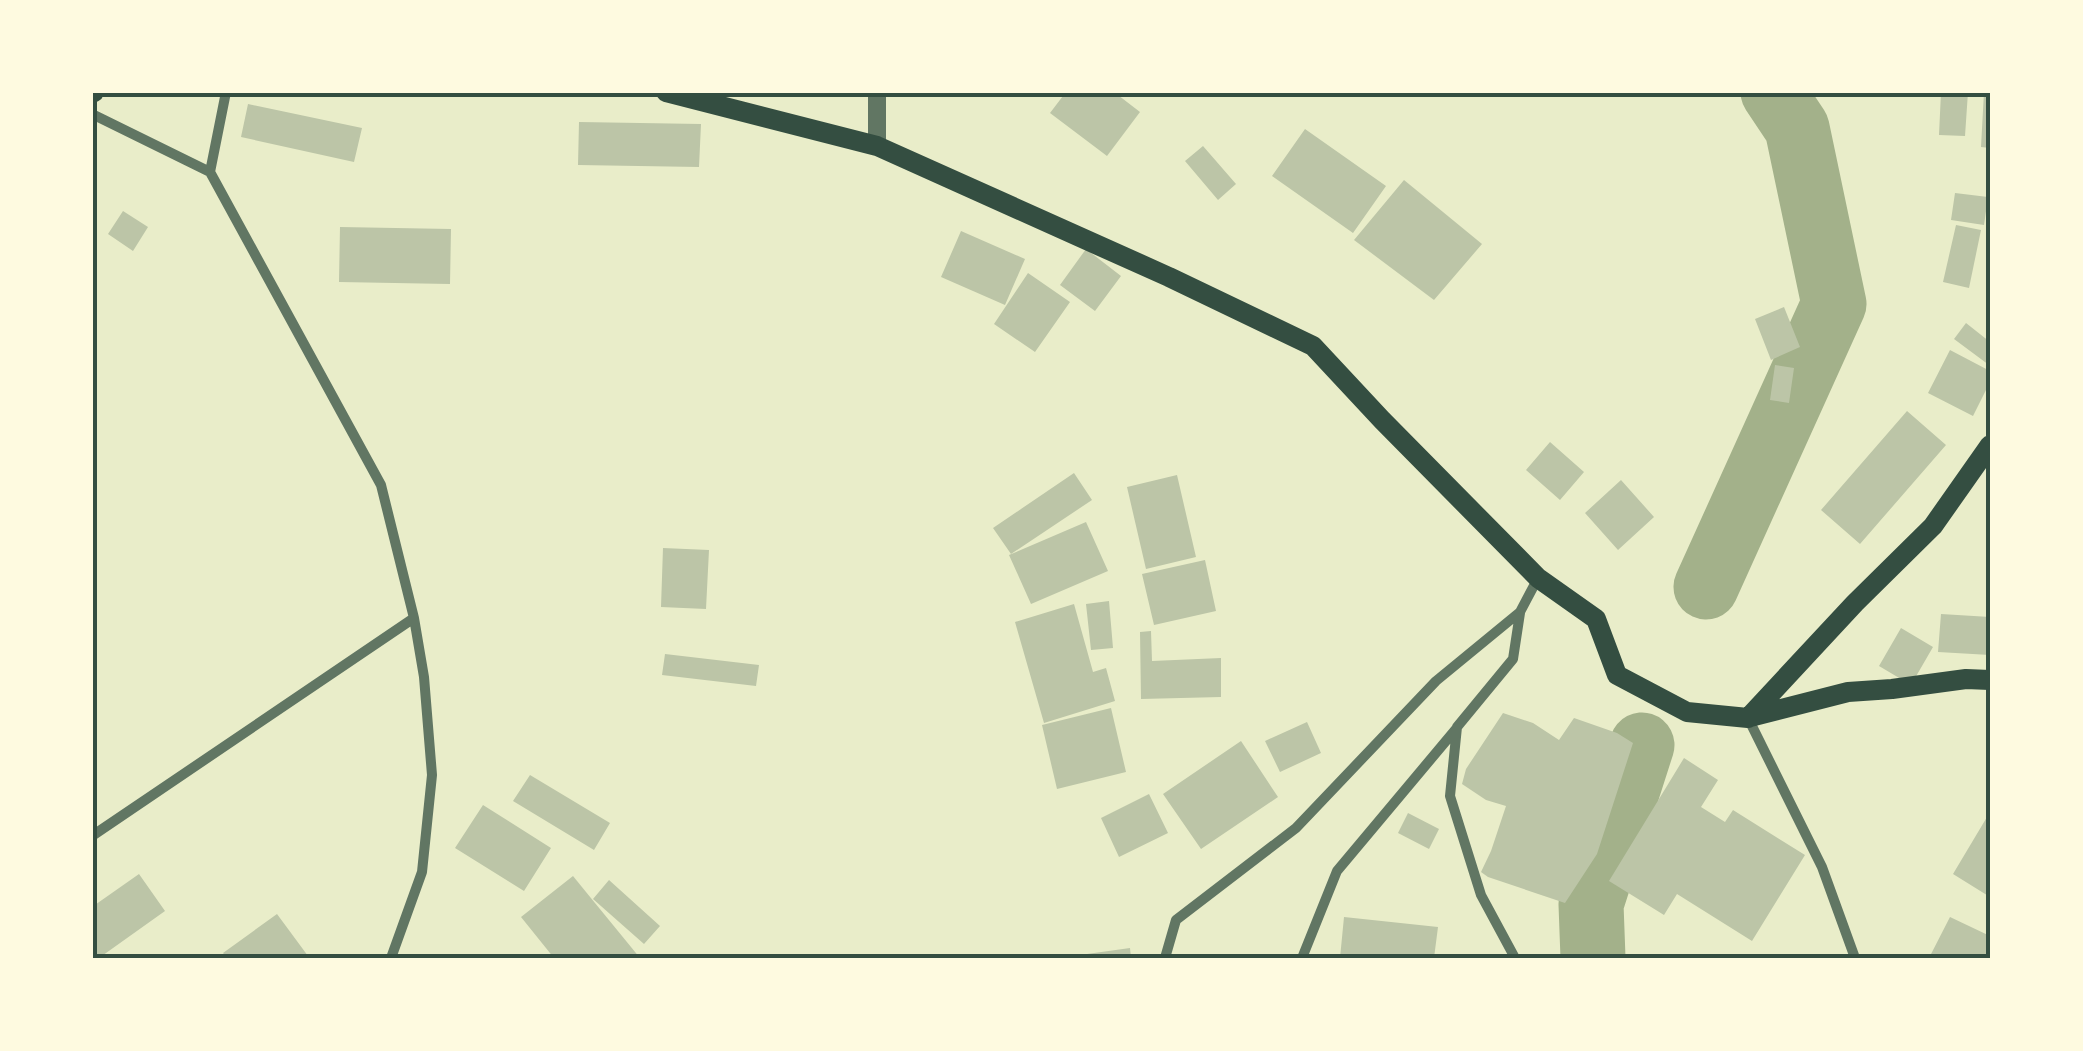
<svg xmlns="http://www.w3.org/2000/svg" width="2083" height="1051" viewBox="0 0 2083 1051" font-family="'Work Sans',sans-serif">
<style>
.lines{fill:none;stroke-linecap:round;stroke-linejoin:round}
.river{stroke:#a3b18a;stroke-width:65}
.building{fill:#bcc5a7}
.minor{stroke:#617663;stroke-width:10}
.tertiary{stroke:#617663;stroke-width:18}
.secondary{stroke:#344e41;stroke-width:20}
.neatline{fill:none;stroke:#344e41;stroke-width:4}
</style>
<rect width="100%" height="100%" fill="#e9edc9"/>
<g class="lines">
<path class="river" d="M 1706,587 L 1834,304 L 1797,128 L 1773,92
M 1593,958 L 1591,904 L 1642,745"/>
</g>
<path class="building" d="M 1066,92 L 1114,92 L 1140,112 L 1107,156 L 1050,113 Z
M 1941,92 L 1968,92 L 1965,136 L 1939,135 Z
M 1984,92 L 1990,92 L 1990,148 L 1981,147 Z
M 248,104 L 362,128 L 354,162 L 241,137 Z
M 579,122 L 701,124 L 699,167 L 578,165 Z
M 1305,129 L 1386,186 L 1353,233 L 1272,176 Z
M 1203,146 L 1236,184 L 1218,200 L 1185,161 Z
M 1404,180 L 1482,244 L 1434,300 L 1354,240 Z
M 1955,193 L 1988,197 L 1984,225 L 1951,220 Z
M 123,211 L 148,227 L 133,251 L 108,234 Z
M 1956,225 L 1981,230 L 1969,288 L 1943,282 Z
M 340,227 L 451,229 L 450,284 L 339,282 Z
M 961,231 L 1025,259 L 1005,305 L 941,277 Z
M 1086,249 L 1121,276 L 1095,311 L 1060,285 Z
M 1028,273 L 1070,302 L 1035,352 L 994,324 Z
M 1784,307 L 1800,347 L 1771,360 L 1755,319 Z
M 1966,323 L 1990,342 L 1989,365 L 1954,339 Z
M 1950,350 L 1990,371 L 1990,382 L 1973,416 L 1928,393 Z
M 1775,365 L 1794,368 L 1789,403 L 1770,400 Z
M 1907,411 L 1946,445 L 1860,544 L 1821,510 Z
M 1550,442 L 1584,472 L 1560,500 L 1526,470 Z
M 1074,473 L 1092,500 L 1011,554 L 993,528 Z
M 1177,475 L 1196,557 L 1146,569 L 1127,487 Z
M 1621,480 L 1654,517 L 1618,550 L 1585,513 Z
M 1086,522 L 1108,571 L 1031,604 L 1009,555 Z
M 663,548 L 709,550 L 706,609 L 661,607 Z
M 1205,560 L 1216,611 L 1154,625 L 1142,574 Z
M 1109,601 L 1113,648 L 1091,650 L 1086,604 Z
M 1074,604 L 1093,672 L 1106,668 L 1115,701 L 1044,723 L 1015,622 Z
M 1941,614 L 1990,617 L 1990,655 L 1938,652 Z
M 1901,628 L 1933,647 L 1911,685 L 1879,666 Z
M 1151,631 L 1152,661 L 1221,658 L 1221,697 L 1141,699 L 1140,632 Z
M 665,654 L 759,665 L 756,686 L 662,675 Z
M 1111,708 L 1126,772 L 1057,789 L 1042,725 Z
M 1503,713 L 1533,723 L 1559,740 L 1574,718 L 1617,733 L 1633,743 L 1597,854 L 1565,903 L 1488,877 L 1481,872 L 1491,851 L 1506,806 L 1486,800 L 1462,784 L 1466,769 Z
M 1307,722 L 1321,753 L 1280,772 L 1265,741 Z
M 1241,741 L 1278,797 L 1201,849 L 1163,794 Z
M 1684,758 L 1718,780 L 1701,807 L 1725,822 L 1733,810 L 1805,855 L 1752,941 L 1677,894 L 1664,915 L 1609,881 Z
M 530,775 L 610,823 L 594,850 L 513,801 Z
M 1149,794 L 1168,833 L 1119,857 L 1101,818 Z
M 483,805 L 551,848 L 524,891 L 455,848 Z
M 1990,812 L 1990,897 L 1953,874 Z
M 1408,813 L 1439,829 L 1429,849 L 1398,833 Z
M 139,874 L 165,911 L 99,958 L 92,958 L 92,907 Z
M 573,876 L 586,892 L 640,958 L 554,958 L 521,917 Z
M 609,880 L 660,926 L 644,944 L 593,899 Z
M 277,914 L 308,956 L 304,958 L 227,958 L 223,953 Z
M 1344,917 L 1438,927 L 1434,958 L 1340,958 Z
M 1950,917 L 1990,936 L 1990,958 L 1929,958 Z
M 1130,948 L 1131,958 L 1088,958 L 1087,954 Z"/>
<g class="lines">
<path class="minor" d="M 92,114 L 210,172 L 381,485 L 414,618 L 424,677 L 432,775 L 422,872 L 391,958
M 210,172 L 226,92
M 1748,718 L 1822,867 L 1855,958
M 92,836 L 414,618
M 1165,958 L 1176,920 L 1296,828 L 1436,681 L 1520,612 L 1538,578
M 1302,958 L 1337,871 L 1456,729
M 1515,958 L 1481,895 L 1450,796 L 1457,727 L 1513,659 L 1520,613"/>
<path class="tertiary" d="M 877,92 L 877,146"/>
<path class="secondary" d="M 666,92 L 877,146 L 1169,277 L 1313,346 L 1382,420 L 1538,578 L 1596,619 L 1617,675 L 1687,712 L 1748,718 L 1855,603 L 1933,526 L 1990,445
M 92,93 L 94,92
M 1750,717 L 1848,692 L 1892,689 L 1966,679 L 1990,680"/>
</g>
<rect width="2083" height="1051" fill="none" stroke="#fefae0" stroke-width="190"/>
<rect x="95" y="95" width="1893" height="861" class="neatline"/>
</svg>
